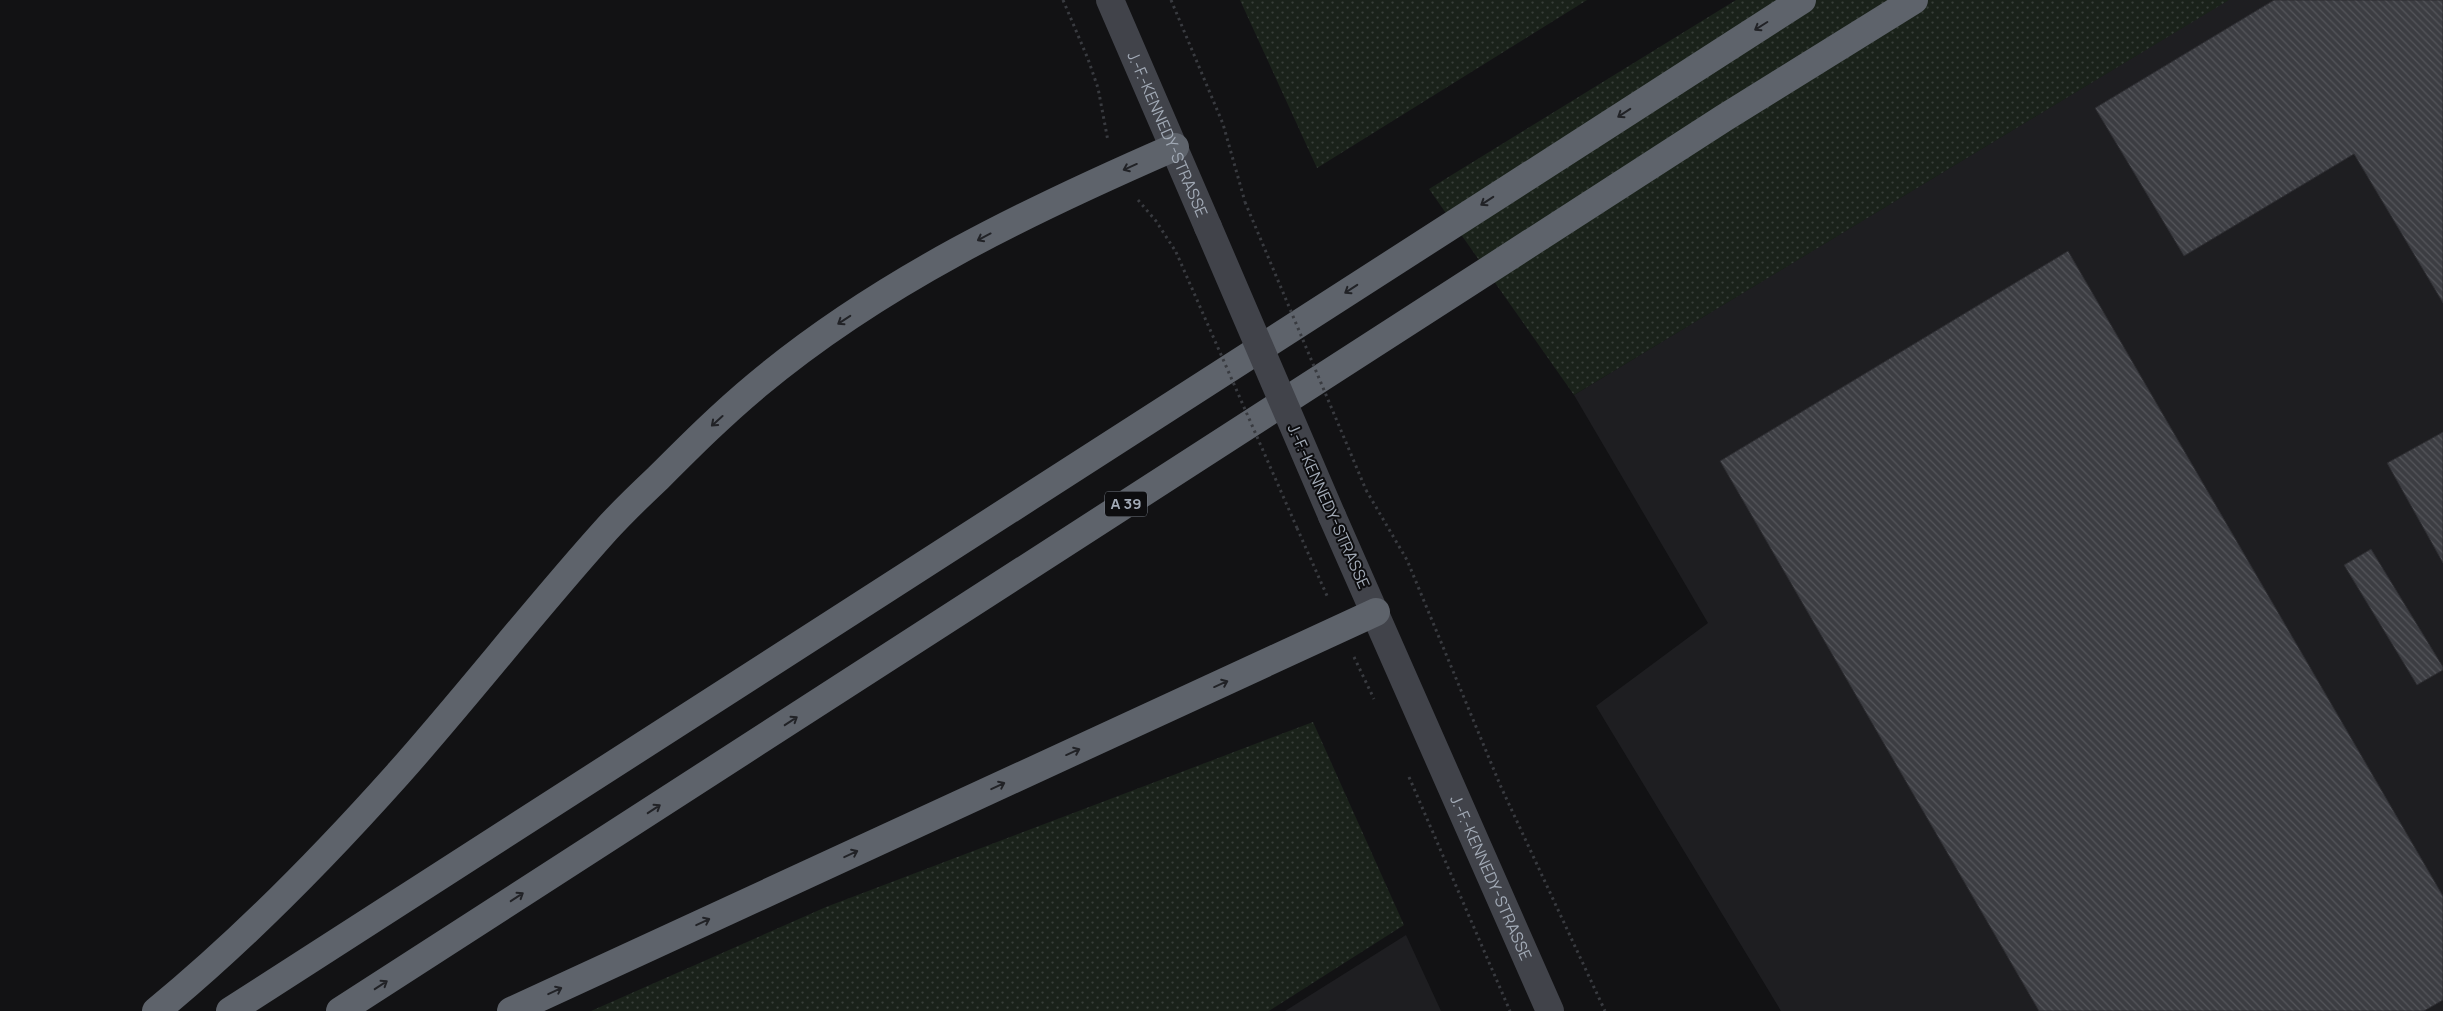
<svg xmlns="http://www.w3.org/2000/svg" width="2443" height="1011" viewBox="0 0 2443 1011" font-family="Manrope,sans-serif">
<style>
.built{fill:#1e1e21}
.grass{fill:url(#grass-dots)}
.building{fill:url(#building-back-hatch);stroke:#2c2c30}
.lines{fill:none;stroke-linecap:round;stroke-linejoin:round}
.path{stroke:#393b40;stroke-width:3;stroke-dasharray:2.5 4;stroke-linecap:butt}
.secondary{stroke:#41434a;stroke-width:28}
.highway{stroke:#5e636b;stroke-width:28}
.path-bridge{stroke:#393b40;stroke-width:3;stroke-dasharray:2.5 4;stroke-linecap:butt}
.secondary-bridge{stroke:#41434a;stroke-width:28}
.oneway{stroke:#212226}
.labels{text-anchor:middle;stroke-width:4;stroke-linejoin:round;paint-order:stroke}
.shield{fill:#0d0d0f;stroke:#757b84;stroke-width:1}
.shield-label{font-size:15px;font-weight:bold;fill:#a2aab6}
.street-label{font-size:16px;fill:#a2aab6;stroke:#0d0d0f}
</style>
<defs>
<pattern id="grass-dots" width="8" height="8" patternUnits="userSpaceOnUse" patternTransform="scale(1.25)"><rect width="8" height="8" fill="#1a221a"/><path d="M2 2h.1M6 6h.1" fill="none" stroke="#383f39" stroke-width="1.8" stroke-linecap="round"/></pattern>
<pattern id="building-back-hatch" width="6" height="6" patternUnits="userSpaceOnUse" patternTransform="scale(1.25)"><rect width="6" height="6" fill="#3c3d42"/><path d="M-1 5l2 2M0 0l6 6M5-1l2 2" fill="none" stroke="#55565b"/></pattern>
</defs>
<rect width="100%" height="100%" fill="#121214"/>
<path class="built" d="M 2228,0 L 2443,0 L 2443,1011 L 1781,1011 L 1596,706 L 1708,623 L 1574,395 Z
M 1406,935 L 1441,1011 L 1285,1011 Z"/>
<path class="grass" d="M 1240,0 L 1587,0 L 1317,168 Z
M 1736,0 L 2229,0 L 1574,395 L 1429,189 Z
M 1313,722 L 1404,925 L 1269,1011 L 591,1011 L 826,907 Z"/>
<path class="building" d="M 2274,0 L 2443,0 L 2443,303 L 2354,154 L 2184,256 L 2095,108 Z
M 2068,251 L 2443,896 L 2443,1000 L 2424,1011 L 2039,1011 L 1720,461 Z
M 2443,432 L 2443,563 L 2387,463 Z
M 2371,549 L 2443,667 L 2443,670 L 2417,685 L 2344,565 Z"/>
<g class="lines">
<path class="path" d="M 1063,0 L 1088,59 L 1098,88 L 1108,141
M 1171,0 L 1223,124 L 1245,202
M 1138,200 L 1156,221 L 1176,252
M 1366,490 L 1407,560 L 1501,787 L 1605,1011
M 1297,528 L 1328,598
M 1354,657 L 1374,699
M 1409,777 L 1510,1011"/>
<g class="secondary">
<path id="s1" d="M 1110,0 L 1208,227"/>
<path id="s2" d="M 1332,516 L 1550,1011"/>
</g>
<path class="highway" d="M 156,1011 C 244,939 323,858 398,774 C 469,694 534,610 605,531 C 622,512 640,495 658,478 C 690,446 722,414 757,385 C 880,282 1028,211 1175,147
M 230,1011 L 1802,0
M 340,1011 L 1724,118 L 1914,0
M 511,1011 L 1376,612"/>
<path class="path-bridge" d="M 1245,202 L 1366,490
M 1176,252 L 1297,528"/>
<path class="secondary-bridge" d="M 1208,227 L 1332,516"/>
</g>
<defs><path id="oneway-shaft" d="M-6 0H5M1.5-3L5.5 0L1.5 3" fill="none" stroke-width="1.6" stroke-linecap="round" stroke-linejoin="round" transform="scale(1.25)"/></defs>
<g class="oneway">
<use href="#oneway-shaft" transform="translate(1761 26) rotate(148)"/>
<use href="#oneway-shaft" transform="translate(1624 113) rotate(147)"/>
<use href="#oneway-shaft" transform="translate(1130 167) rotate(156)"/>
<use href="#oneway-shaft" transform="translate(1487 201) rotate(147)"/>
<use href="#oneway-shaft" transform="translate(984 237) rotate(152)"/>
<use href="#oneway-shaft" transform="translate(1351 289) rotate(147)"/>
<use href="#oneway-shaft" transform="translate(844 320) rotate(147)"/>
<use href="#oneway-shaft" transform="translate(717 421) rotate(138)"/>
<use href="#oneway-shaft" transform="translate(1221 684) rotate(-24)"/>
<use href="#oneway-shaft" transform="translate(791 721) rotate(-33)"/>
<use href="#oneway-shaft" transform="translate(1073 752) rotate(-24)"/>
<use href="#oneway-shaft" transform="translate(998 786) rotate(-25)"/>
<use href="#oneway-shaft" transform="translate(654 809) rotate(-33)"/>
<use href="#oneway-shaft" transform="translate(851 854) rotate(-25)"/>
<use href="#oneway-shaft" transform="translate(517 897) rotate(-33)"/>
<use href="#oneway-shaft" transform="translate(703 922) rotate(-25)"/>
<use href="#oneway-shaft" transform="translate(381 985) rotate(-33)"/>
<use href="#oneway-shaft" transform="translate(555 991) rotate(-25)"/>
</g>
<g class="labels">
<rect class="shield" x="1105" y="491.5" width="42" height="25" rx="4"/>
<g class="shield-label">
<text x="1126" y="509">A 39</text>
</g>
<g class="street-label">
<text dy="6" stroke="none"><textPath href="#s1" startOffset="146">J.-F.-KENNEDY-STRASSE</textPath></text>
<text transform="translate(1329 506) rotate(66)" y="6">J.-F.-KENNEDY-STRASSE</text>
<text dy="6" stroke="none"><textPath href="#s2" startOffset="395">J.-F.-KENNEDY-STRASSE</textPath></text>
</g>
</g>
</svg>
